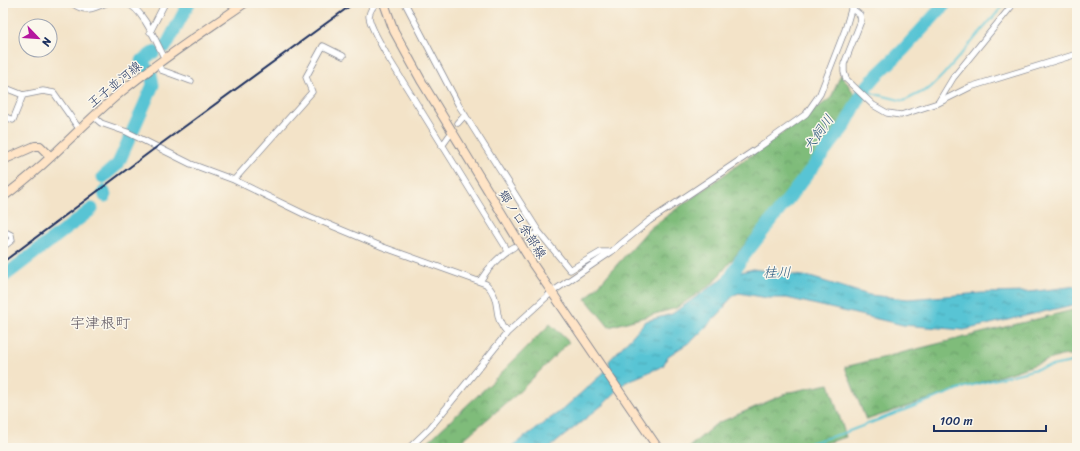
<svg xmlns="http://www.w3.org/2000/svg" width="1080" height="451" viewBox="0 0 1080 451" font-family="Sriracha,'Klee One',sans-serif">
<style>
.forest{fill:url(#forest-crowns);stroke:#4d766c}
.water{fill:url(#water-ripples);stroke:#3a7a99}
.lines{fill:none;stroke-linecap:round;stroke-linejoin:round}
.stream{stroke:#59c4d4;stroke-width:2}
.river{stroke:#59c4d4;stroke-width:13}
.street-tunnel{stroke:#c8bfb3;stroke-width:5.5;stroke-dasharray:5.5 3;stroke-linecap:butt}
.street-casing{stroke:#878993;stroke-width:7}
.secondary-casing{stroke:#878993;stroke-width:10}
.street{stroke:#fff;stroke-width:5.5}
.secondary{stroke:#ffe4c6;stroke-width:8}
.rail{stroke:#1b2f5e;stroke-width:2}
.labels{text-anchor:middle;stroke-width:3;stroke-linejoin:round;paint-order:stroke}
.street-label{font-size:13px;fill:#1b2f5e;stroke:#fbf7ec}
.water-label{font-size:14px;font-style:italic;fill:#2e5c81;stroke:#fbf7ec}
.quarter-label{font-size:15px;fill:#625a63;stroke:#fbf7ec}
</style>
<defs>
<pattern id="forest-crowns" width="20" height="18" patternUnits="userSpaceOnUse"><rect width="20" height="18" fill="#7fbc7a"/><path d="M2 6a3 3 0 1 1 6 0M12 15a3 3 0 1 1 6 0" fill="none" stroke="#679967"/></pattern>
<pattern id="water-ripples" width="26" height="14" patternUnits="userSpaceOnUse"><rect width="26" height="14" fill="#59c4d4"/><path d="M2 4q2-2 4 0t4 0M15 11q2-2 4 0t4 0" fill="none" stroke="#49a0af"/></pattern>
</defs>
<rect width="100%" height="100%" fill="#fbf7ec"/>
<filter id="ink" filterUnits="userSpaceOnUse"><feTurbulence type="fractalNoise" baseFrequency=".025" numOctaves="2"/><feDisplacementMap in="SourceGraphic" scale="8" xChannelSelector="R" yChannelSelector="G"/><feConvolveMatrix kernelMatrix="1 2 1 2 8 2 1 2 1" color-interpolation-filters="sRGB"/></filter>
<filter id="wash" filterUnits="userSpaceOnUse"><feTurbulence type="fractalNoise" baseFrequency=".012" numOctaves="4" result="noise"/><feDisplacementMap in="SourceGraphic" scale="16" xChannelSelector="R" yChannelSelector="G"/><feGaussianBlur stdDeviation="0.9" result="paint"/><feColorMatrix in="noise" values="0 0 0 0 0 0 0 0 0 0 0 0 0 0 0 0 0 1.4 0 .05"/><feComposite in="paint" operator="in"/></filter>
<g filter="url(#wash)">
<rect width="100%" height="100%" fill="#f3e3c8"/>
<path class="forest" d="M 841,74 L 855,95 L 847,116 L 788,192 L 712,284 L 676,308 L 609,327 L 586,299 L 650,228 L 831,98 Z
M 1077,309 L 1077,354 L 1061,356 L 866,420 L 845,367 Z
M 550,324 L 569,342 L 517,394 L 453,448 L 421,448 L 490,384 Z
M 829,384 L 846,437 L 808,448 L 688,448 L 716,424 L 790,392 Z"/>
<path class="water" d="M 753,269 L 810,277 L 869,295 L 908,299 L 982,293 L 1029,292 L 1077,286 L 1077,304 L 964,330 L 903,325 L 787,298 L 768,298 L 739,293 L 734,295 L 725,305 L 724,309 L 693,340 L 668,356 L 663,366 L 626,382 L 605,403 L 549,448 L 509,448 L 562,410 L 610,367 L 609,361 L 646,321 L 672,314 L 726,276 Z"/>
<g class="lines">
<path class="stream" d="M 864,90 L 875,94 L 904,101 L 930,88 L 943,75 L 996,14 L 1005,3
M 792,448 L 844,433 L 962,388 L 1036,369 L 1077,361"/>
<path class="river" d="M 166,46 L 189,3
M 103,177 L 118,164 L 153,85 L 151,74 L 141,61 L 154,52
M 104,192 L 105,196
M 3,277 L 92,209
M 724,289 L 740,261 L 844,127 L 864,90 L 876,76 L 903,50 L 946,3"/>
</g>
</g>
<g filter="url(#ink)">
<g class="lines">
<path class="street-tunnel" d="M 518,244 L 531,236"/>
<g class="street-casing">
<path id="street" d="M 72,3 C 85,13 93,9 106,3
M 126,3 C 143,8 157,44 165,59
M 377,3 C 373,6 370,10 369,16 C 369,26 384,49 389,59 L 505,246 L 507,251
M 405,3 L 458,104 L 539,232 L 570,270 L 601,252 L 610,252
M 851,8 L 860,15 L 861,21 L 844,64 L 844,72 L 846,79 L 873,105 L 887,113 L 901,115 L 938,103 L 970,87 L 1077,54
M 150,32 L 165,3
M 158,64 L 161,70 L 191,81
M 3,87 L 23,95
M 938,103 L 953,78 L 1014,3
M 3,116 L 13,120 L 23,95 L 43,91 L 54,93 L 80,130
M 93,116 L 101,123 L 127,132 L 191,164 L 234,180 L 306,215 L 383,247 L 486,284 C 503,300 491,316 507,333
M 458,123 L 465,115
M 442,146 L 449,136
M 234,180 L 312,92 L 306,77 L 323,46 L 343,56
M 3,231 L 11,235 L 12,240 L 3,247
M 531,236 L 539,232
M 480,281 C 488,268 501,254 514,247
M 409,448 L 430,428 L 507,333 L 552,292 L 611,252 L 649,221 L 761,146 L 806,114 L 820,94 L 845,30 L 853,3"/>
</g>
<g class="secondary-casing">
<path id="secondary" d="M 384,3 L 394,31 L 422,82 L 532,263 L 658,448
M 3,160 L 35,146 L 40,146 L 51,157
M 3,197 C 46,166 80,126 121,92 C 160,60 203,32 245,3"/>
</g>
<use href="#street" class="street"/>
<use href="#secondary" class="secondary"/>
<path class="rail" d="M 3,262 L 158,146 L 354,3"/>
</g>
</g>
<g class="labels">
<g class="street-label">
<text transform="translate(114 84) rotate(-39)" y="5">王子並河線</text>
<text transform="translate(523 224) rotate(58)" y="5">郷ノ口余部線</text>
</g>
<g class="water-label">
<text transform="translate(818 133) rotate(-54)" y="5">犬飼川</text>
<text x="777" y="277">桂川</text>
</g>
<g class="quarter-label">
<text x="100" y="328">宇津根町</text>
</g>
</g>
<rect width="1080" height="451" fill="none" stroke="#fbf7ec" stroke-width="16"/>
<g transform="translate(38 38) rotate(115)"><circle r="19" fill="#fbf7ec" stroke="#a1a7b3"/>
<path d="M0-3L7 15L0 10L-7 15Z" fill="#b5179e"/>
<text y="-6" font-size="11" font-weight="bold" text-anchor="middle" fill="#1b2f5e">N</text>
</g>
<path d="M934 425v6h112v-6" fill="none" stroke="#1b2f5e" stroke-width="2"/>
<text x="940" y="425" font-size="12" fill="#1b2f5e" stroke="#fbf7ec" stroke-width="3" paint-order="stroke">100 m</text>
</svg>
